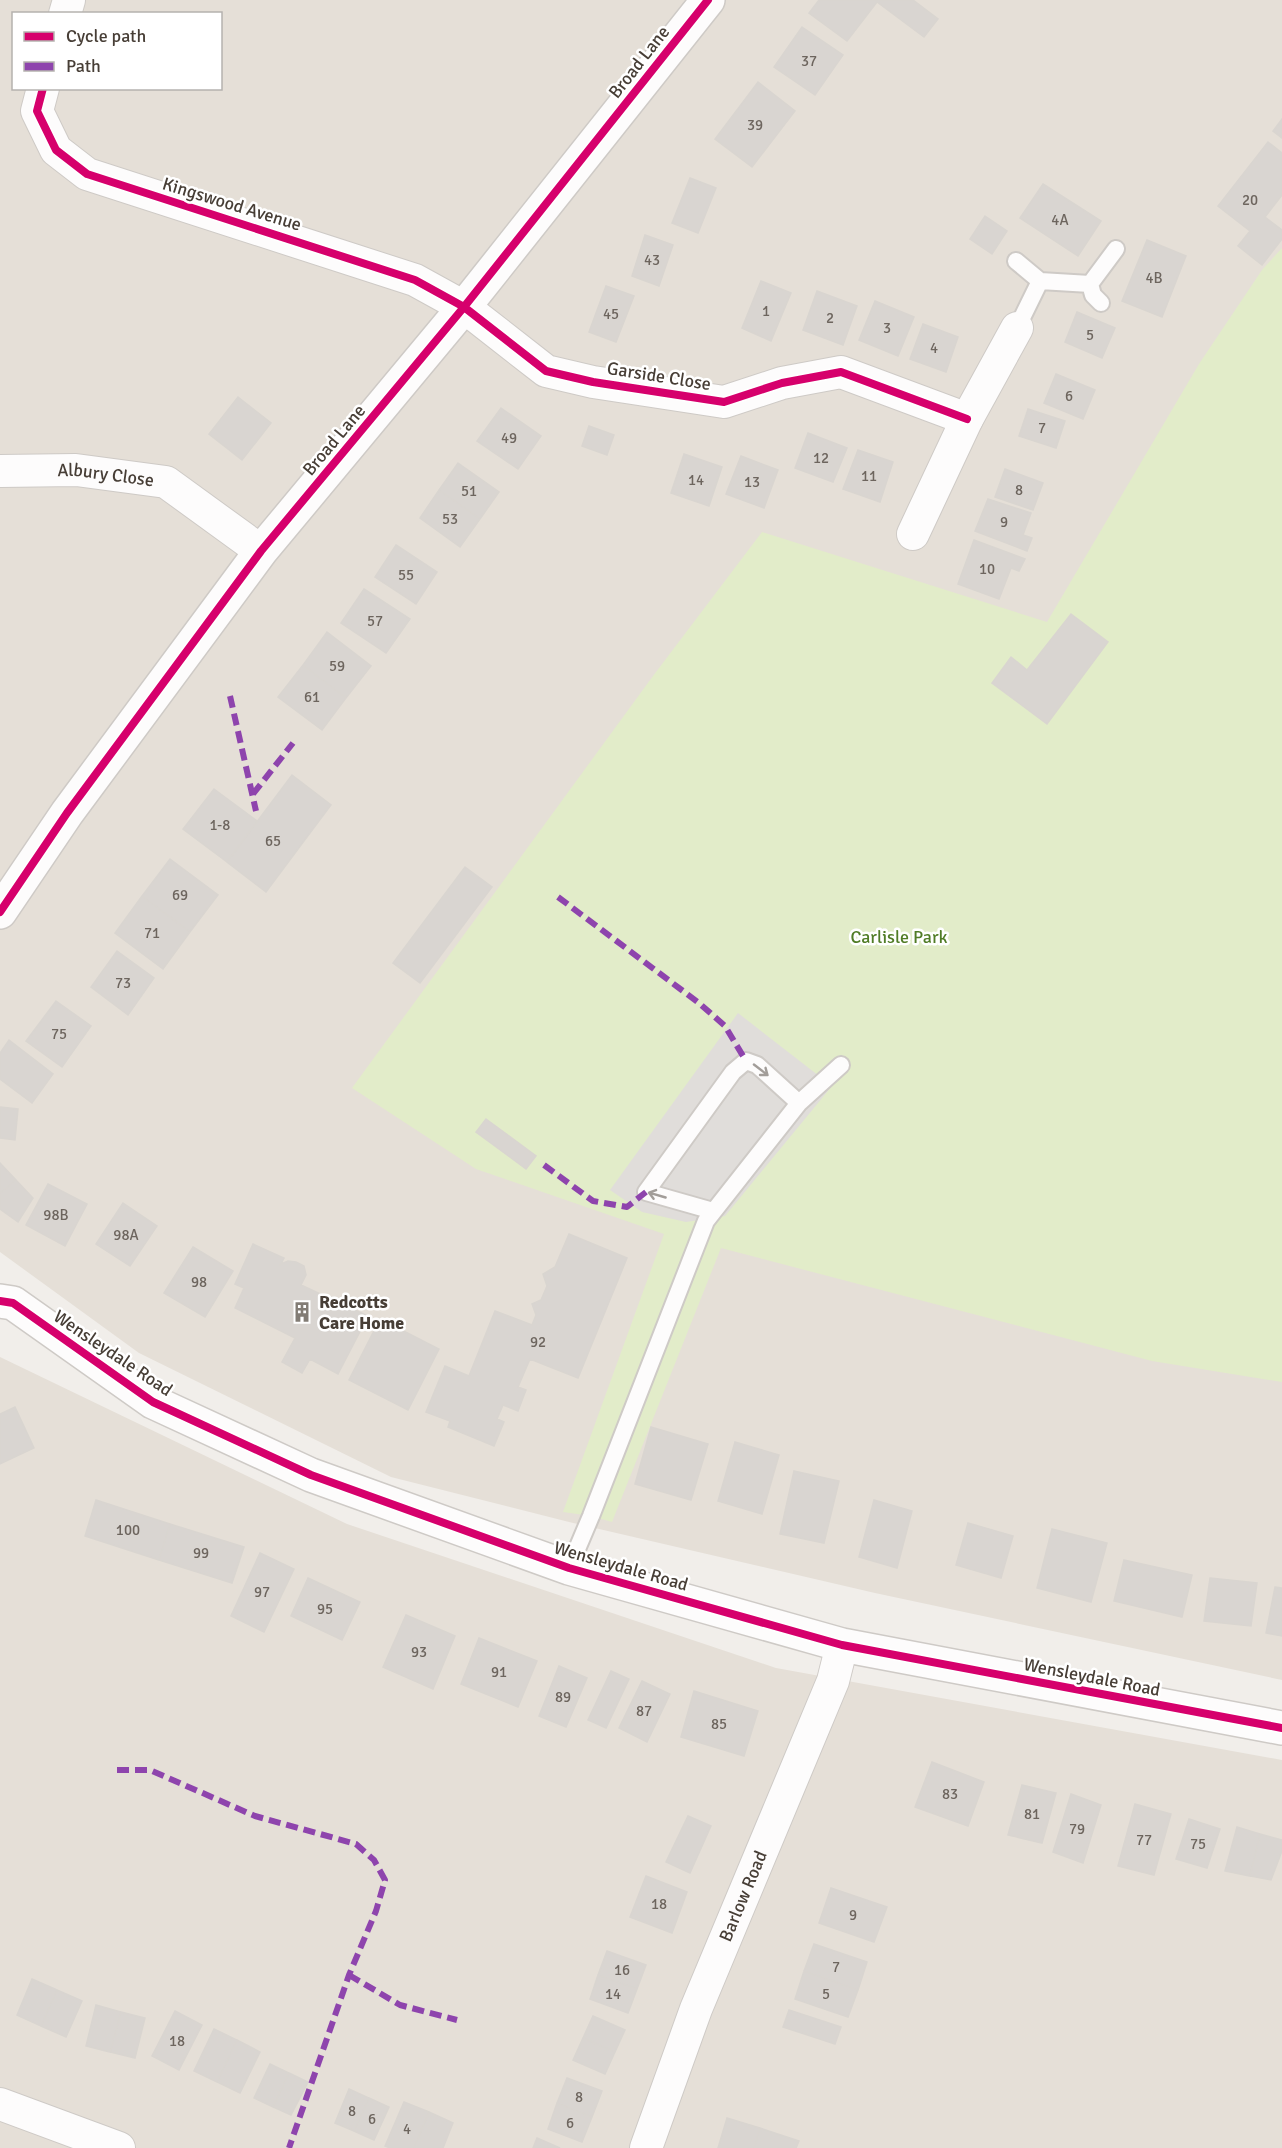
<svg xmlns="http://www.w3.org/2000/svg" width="1282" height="2148" viewBox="0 0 1282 2148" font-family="Signika,sans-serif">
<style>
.residential{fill:#e5dfd7;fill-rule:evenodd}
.green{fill:#e2ecc9}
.parking{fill:#e0ddda}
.building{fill:#d9d5d1;stroke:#d9d5d0;stroke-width:1.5}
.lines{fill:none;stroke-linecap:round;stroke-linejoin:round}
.service-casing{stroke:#cecac6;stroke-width:20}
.minor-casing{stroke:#cecac6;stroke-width:34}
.tertiary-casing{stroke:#cecac6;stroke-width:36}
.service{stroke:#fdfcfc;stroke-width:16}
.minor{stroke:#fdfcfc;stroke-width:32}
.tertiary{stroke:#fdfcfc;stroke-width:33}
.quiet{stroke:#8e44ad;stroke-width:6;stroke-dasharray:12 6;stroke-linecap:butt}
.cycleway-casing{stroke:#fff;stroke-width:11}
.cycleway{stroke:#d6006c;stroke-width:8}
.oneway{stroke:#a29d99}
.labels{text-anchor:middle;stroke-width:5;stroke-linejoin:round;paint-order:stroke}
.number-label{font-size:15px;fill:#6d655e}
.street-label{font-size:18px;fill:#473e36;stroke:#fff}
.park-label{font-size:18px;fill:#507c26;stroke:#fff}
.poi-label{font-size:18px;font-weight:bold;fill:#473e36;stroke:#fff;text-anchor:start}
</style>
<rect width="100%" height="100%" fill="#f1eeea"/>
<path class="residential" d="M 0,0 L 1282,0 L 1282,1680 L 875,1593 L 569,1522 L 391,1477 L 139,1353 L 0,1252 ZM 14,14 L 220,14 L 220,88 L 14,88 Z
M 0,1357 L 347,1524 L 776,1668 L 1282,1760 L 1282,2148 L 0,2148 Z"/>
<path class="green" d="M 1282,248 L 1282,1382 L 1152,1361 L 721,1248 L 612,1522 L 591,1516 L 563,1512 L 664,1234 L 476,1169 L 352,1088 L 653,676 L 762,532 L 1047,622 L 1199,364 L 1262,270 Z"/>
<path class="parking" d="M 738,1013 L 832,1086 L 725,1216 L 686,1222 L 642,1212 L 610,1190 Z"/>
<path class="building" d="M 819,0 L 913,0 L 938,19 L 924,37 L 877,2 L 847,41 L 809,13 Z
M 802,27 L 843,55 L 815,95 L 774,67 Z
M 758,82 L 795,111 L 752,167 L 715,139 Z
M 1282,119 L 1282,138 L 1273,131 Z
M 1268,142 L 1282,153 L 1282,195 L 1265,217 L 1282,230 L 1282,239 L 1262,265 L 1238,246 L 1250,231 L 1218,206 Z
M 690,178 L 716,188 L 698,233 L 672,223 Z
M 1043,184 L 1101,221 L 1078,256 L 1020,218 Z
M 985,216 L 1007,231 L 992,254 L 970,239 Z
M 645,235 L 673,245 L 659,286 L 632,276 Z
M 1147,240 L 1186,256 L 1162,317 L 1122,301 Z
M 761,281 L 791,293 L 771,341 L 742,328 Z
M 606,286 L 634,296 L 616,342 L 589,332 Z
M 817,291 L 857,306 L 843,345 L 803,330 Z
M 875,301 L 914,317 L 898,356 L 859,340 Z
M 1077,312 L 1115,328 L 1102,358 L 1065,342 Z
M 923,324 L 958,337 L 946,372 L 910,359 Z
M 1056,374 L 1095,390 L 1083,419 L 1044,403 Z
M 238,397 L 271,423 L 242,460 L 209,434 Z
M 501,408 L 541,436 L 518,469 L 477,441 Z
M 1028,409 L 1065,421 L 1056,448 L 1019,436 Z
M 589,426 L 614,435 L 607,455 L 582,446 Z
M 808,433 L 847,448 L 833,482 L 795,468 Z
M 858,450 L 893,462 L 880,502 L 843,489 Z
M 684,454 L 722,467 L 709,506 L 671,493 Z
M 741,456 L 778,470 L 764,508 L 726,494 Z
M 458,463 L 499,492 L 480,519 L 439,490 Z
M 1005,469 L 1043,483 L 1033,510 L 995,497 Z
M 439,490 L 480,519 L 460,547 L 420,518 Z
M 988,499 L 1031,513 L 1023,535 L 1032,538 L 1027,551 L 975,531 Z
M 974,540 L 1025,559 L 1019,571 L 1011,568 L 999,599 L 958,584 Z
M 396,545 L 437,572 L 416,604 L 375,577 Z
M 364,589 L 410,619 L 386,653 L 341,623 Z
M 1071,614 L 1108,642 L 1047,724 L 992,683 L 1011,657 L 1027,670 Z
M 327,632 L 371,666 L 346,698 L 303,665 Z
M 303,665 L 346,698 L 322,730 L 278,697 Z
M 292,775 L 331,805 L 266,892 L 227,862 Z
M 214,789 L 257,821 L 227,862 L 183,829 Z
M 170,859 L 218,895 L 190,932 L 142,896 Z
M 465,867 L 492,887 L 420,983 L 393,963 Z
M 142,896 L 190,932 L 163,969 L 115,933 Z
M 117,951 L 154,978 L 128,1015 L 91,987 Z
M 56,1001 L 91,1026 L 62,1067 L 26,1041 Z
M 9,1040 L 53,1074 L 32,1103 L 0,1079 L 0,1053 Z
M 0,1107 L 18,1109 L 15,1140 L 0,1138 Z
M 486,1119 L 536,1156 L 526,1169 L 476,1132 Z
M 0,1163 L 16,1180 L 0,1193 Z
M 16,1180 L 33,1198 L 18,1222 L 0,1209 L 0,1193 Z
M 48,1184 L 87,1204 L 65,1246 L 26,1225 Z
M 123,1203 L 157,1226 L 130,1266 L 96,1244 Z
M 569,1234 L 627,1258 L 578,1378 L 530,1359 L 518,1387 L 526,1390 L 518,1411 L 503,1405 L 497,1419 L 504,1422 L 494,1446 L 448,1427 L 450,1421 L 426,1412 L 445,1366 L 469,1376 L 495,1311 L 532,1325 L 536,1315 L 532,1304 L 541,1300 L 547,1286 L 543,1274 L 555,1267 Z
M 253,1244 L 284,1258 L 281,1264 L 288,1261 L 296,1262 L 304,1266 L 306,1275 L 301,1285 L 368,1316 L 338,1374 L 310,1359 L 302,1373 L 282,1362 L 295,1338 L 235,1308 L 244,1288 L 235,1284 Z
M 193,1247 L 233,1271 L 205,1317 L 164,1293 Z
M 380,1319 L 439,1349 L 408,1410 L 349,1380 Z
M 15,1407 L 34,1448 L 0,1464 L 0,1414 Z
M 651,1427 L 708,1444 L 691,1500 L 635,1484 Z
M 735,1442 L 779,1455 L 762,1514 L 718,1501 Z
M 794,1471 L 839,1481 L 824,1543 L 780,1534 Z
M 96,1500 L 170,1524 L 159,1560 L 85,1536 Z
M 874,1500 L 912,1511 L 897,1568 L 859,1557 Z
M 968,1523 L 1013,1536 L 1001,1578 L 956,1565 Z
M 170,1524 L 244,1547 L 232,1583 L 159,1560 Z
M 1052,1529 L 1107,1543 L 1091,1602 L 1037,1588 Z
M 260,1553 L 294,1569 L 264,1632 L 231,1616 Z
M 1124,1560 L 1192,1575 L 1182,1617 L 1114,1601 Z
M 308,1578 L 360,1602 L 342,1640 L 291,1616 Z
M 1210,1578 L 1257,1583 L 1251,1626 L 1204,1621 Z
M 1275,1587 L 1282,1588 L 1282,1636 L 1266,1633 Z
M 406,1615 L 455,1636 L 433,1689 L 383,1667 Z
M 479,1638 L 537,1661 L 518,1707 L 461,1684 Z
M 559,1666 L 587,1678 L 566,1727 L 539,1716 Z
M 611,1671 L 629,1679 L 606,1728 L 588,1720 Z
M 642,1681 L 670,1694 L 647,1742 L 619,1728 Z
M 694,1691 L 758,1711 L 744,1756 L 681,1737 Z
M 932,1762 L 984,1782 L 968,1826 L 915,1807 Z
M 1022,1785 L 1056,1793 L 1042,1843 L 1008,1835 Z
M 1071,1794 L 1101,1805 L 1083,1863 L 1053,1852 Z
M 1135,1804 L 1171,1814 L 1154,1875 L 1118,1866 Z
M 688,1816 L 711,1826 L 690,1873 L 666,1862 Z
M 1189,1819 L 1220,1829 L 1207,1868 L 1176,1859 Z
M 1237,1827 L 1260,1834 L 1250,1876 L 1225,1871 Z
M 1260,1834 L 1282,1840 L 1282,1851 L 1271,1880 L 1250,1876 Z
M 646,1876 L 687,1892 L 672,1933 L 630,1917 Z
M 831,1888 L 887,1907 L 874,1942 L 819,1923 Z
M 814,1944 L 867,1962 L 858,1990 L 804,1971 Z
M 607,1951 L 646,1965 L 637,1989 L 598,1975 Z
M 804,1971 L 858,1990 L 848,2017 L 795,1999 Z
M 598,1975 L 637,1989 L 628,2013 L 590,1999 Z
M 32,1979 L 57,1990 L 41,2026 L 17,2015 Z
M 57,1990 L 82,2001 L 66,2037 L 41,2026 Z
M 96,2005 L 121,2012 L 110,2052 L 86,2046 Z
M 789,2010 L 841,2027 L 835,2044 L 783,2027 Z
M 175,2011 L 202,2025 L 179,2070 L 152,2056 Z
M 121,2012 L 145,2018 L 135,2058 L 110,2052 Z
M 593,2016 L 625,2030 L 615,2052 L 583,2038 Z
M 214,2029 L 237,2040 L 217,2082 L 194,2071 Z
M 583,2038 L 615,2052 L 605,2074 L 573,2060 Z
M 237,2040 L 260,2052 L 240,2093 L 217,2082 Z
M 270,2064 L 289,2073 L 273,2107 L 254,2098 Z
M 289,2073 L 308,2082 L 291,2115 L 273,2107 Z
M 567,2078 L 602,2091 L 592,2117 L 557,2103 Z
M 349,2089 L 369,2098 L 354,2131 L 335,2123 Z
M 369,2098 L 389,2107 L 374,2140 L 354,2131 Z
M 404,2102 L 429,2112 L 414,2148 L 390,2148 L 385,2146 Z
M 557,2103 L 592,2117 L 582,2142 L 548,2129 Z
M 429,2112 L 453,2123 L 443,2148 L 414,2148 Z
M 727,2118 L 760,2128 L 754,2148 L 718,2148 Z
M 760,2128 L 799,2141 L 796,2148 L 754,2148 Z
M 537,2138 L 560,2148 L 533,2148 Z"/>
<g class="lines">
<g class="service-casing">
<path id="service" d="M 1016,261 L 1040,281 L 1017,328
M 1040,281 L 1090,284 L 1116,249
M 1090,284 L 1093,295 L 1101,303
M 713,1211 L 646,1192 L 733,1072 L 746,1061 L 757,1065 L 799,1103
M 569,1568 L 591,1516 L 706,1221 L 799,1103 L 841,1065"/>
</g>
<g class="minor-casing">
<g id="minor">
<path d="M 65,14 L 69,0"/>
<path d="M 43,88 L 37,111 L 56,150 L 87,174 L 415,280 L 464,307 L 546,371 L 593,382 L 724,402 L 782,383 L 841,372 L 967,419"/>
<path id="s1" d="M 0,471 L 76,470 L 166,482 L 261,551"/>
<path d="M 913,534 L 967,419 L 1017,328"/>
<path d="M 0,2104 L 119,2148"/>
<path id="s2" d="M 646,2148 L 696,2009 L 833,1681 L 842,1645"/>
</g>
</g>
<g class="tertiary-casing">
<path id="tertiary" d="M 0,912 L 67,813 L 261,551 L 464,307 L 708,0
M 0,1301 L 13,1303 L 153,1402 L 311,1475 L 569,1568 L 842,1645 L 1282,1728"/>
</g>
<use href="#service" class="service"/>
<use href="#minor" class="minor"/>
<use href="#tertiary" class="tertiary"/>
<path class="quiet" d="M 230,696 L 256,811
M 253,794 L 293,743
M 558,897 L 699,1003 L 725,1026 L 746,1061
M 544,1165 L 593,1201 L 627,1207 L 646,1192
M 117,1770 L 150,1770 L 255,1816 L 356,1844 L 374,1860 L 385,1880 L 376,1911 L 349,1975 L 289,2148
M 349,1975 L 400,2005 L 457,2020"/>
<g class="cycleway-casing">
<path id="cycleway" d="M 43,88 L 37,111 L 56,150 L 87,174 L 415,280 L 464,307 L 546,371 L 593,382 L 724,402 L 782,383 L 841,372 L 967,419
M 0,912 L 67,813 L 261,551 L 464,307 L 708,0
M 0,1301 L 13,1303 L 153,1402 L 311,1475 L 569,1568 L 842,1645 L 1282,1728"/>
</g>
<use href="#cycleway" class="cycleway"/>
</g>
<defs><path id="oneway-shaft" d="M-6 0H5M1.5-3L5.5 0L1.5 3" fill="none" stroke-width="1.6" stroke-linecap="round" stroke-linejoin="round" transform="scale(1.5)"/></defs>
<g class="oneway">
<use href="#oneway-shaft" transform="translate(761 1070) rotate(38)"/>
<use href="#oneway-shaft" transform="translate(657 1195) rotate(-164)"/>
</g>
<defs>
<g id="building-bare" transform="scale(1.62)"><path d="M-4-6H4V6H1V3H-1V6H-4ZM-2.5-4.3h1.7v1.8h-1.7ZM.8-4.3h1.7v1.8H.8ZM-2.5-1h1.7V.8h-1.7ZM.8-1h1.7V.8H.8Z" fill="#827c75" stroke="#fff" stroke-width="2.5" paint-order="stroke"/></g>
</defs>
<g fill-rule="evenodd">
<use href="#building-bare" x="302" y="1312"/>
</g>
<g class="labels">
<g class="number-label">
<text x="809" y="66">37</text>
<text x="755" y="130">39</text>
<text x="1250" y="205">20</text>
<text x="1060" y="225">4A</text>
<text x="652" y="265">43</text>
<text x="1154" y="283">4B</text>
<text x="766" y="316">1</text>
<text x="611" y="319">45</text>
<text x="830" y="323">2</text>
<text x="887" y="333">3</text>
<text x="1090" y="340">5</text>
<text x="934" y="353">4</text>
<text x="1069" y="401">6</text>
<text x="1042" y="433">7</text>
<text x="509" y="443">49</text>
<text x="821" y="463">12</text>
<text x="869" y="481">11</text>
<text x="696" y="485">14</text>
<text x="752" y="487">13</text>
<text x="1019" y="495">8</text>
<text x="469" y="496">51</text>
<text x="450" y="524">53</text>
<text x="1004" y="527">9</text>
<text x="987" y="574">10</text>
<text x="406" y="580">55</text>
<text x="375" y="626">57</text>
<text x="337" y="671">59</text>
<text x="312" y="702">61</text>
<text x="220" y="830">1-8</text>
<text x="273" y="846">65</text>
<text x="180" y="900">69</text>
<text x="152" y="938">71</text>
<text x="123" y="988">73</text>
<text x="59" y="1039">75</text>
<text x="56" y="1220">98B</text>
<text x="126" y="1240">98A</text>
<text x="199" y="1287">98</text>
<text x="538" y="1347">92</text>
<text x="128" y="1535">100</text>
<text x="201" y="1558">99</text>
<text x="262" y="1597">97</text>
<text x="325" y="1614">95</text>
<text x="419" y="1657">93</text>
<text x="499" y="1677">91</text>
<text x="563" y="1702">89</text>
<text x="644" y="1716">87</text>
<text x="719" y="1729">85</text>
<text x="950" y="1799">83</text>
<text x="1032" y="1819">81</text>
<text x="1077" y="1834">79</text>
<text x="1144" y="1845">77</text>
<text x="1198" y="1849">75</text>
<text x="659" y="1909">18</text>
<text x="853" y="1920">9</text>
<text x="836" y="1972">7</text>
<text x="622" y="1975">16</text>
<text x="613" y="1999">14</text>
<text x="826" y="1999">5</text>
<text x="177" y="2046">18</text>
<text x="579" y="2102">8</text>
<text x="352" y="2116">8</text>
<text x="372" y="2124">6</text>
<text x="570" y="2128">6</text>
<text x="407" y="2134">4</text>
</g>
<g class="street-label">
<text transform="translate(639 62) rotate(-52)" y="6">Broad Lane</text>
<text transform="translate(232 204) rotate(17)" y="6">Kingswood Avenue</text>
<text transform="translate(659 376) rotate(9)" y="6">Garside Close</text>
<text transform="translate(334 440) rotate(-50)" y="6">Broad Lane</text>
<text dy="6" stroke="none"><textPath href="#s1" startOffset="106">Albury Close</textPath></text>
<text transform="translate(113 1353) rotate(34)" y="6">Wensleydale Road</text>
<text transform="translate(621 1566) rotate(16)" y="6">Wensleydale Road</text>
<text transform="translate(1092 1677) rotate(11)" y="6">Wensleydale Road</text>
<text dy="6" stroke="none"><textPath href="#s2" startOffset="270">Barlow Road</textPath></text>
</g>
<g class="park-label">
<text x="899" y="943">Carlisle Park</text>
</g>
<g class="poi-label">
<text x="319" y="1308">Redcotts<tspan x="319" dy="21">Care Home</tspan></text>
</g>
</g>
<rect x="12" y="12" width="210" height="78" fill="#ffffff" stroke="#b5b2af" stroke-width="1.5"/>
<rect x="24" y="32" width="30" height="9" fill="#d6006c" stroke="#b5b2af" stroke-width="1.5"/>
<text x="66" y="42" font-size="18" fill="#473e36">Cycle path</text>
<rect x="24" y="62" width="30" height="9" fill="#8e44ad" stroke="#b5b2af" stroke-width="1.5"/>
<text x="66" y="72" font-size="18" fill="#473e36">Path</text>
</svg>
